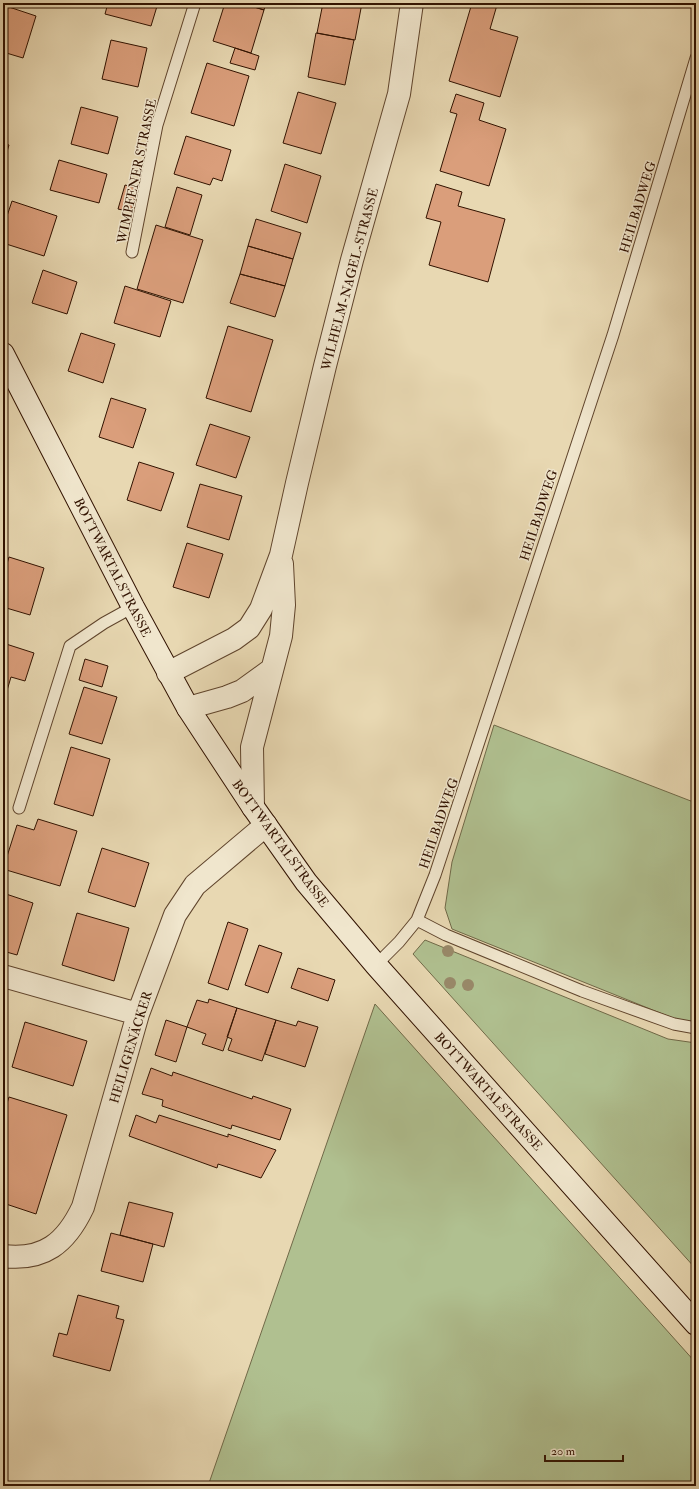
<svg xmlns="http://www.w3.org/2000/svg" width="699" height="1489" viewBox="0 0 699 1489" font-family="'IM FELL Double Pica',serif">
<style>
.green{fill:#b0c090;stroke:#706948}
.building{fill:#da9e7b;stroke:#311200}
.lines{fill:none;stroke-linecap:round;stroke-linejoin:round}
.lane-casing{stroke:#5f442c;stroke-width:13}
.street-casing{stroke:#5f442c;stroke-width:24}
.secondary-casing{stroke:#311200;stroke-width:24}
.lane{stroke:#f0e6cd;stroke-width:11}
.street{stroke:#f0e6cd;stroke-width:22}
.secondary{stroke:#f0e6cd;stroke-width:22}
.tree{fill:#988868}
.labels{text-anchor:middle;stroke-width:3;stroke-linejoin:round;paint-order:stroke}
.street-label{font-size:13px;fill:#311200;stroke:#f0e6cd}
</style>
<rect width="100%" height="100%" fill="#e8d8b2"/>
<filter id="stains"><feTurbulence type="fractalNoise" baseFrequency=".005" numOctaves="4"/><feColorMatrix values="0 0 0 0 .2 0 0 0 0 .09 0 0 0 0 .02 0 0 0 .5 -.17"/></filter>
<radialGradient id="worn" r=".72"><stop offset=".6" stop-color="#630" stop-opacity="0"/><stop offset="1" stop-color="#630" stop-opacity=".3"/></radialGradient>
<path class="green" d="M 494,725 L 696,803 L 696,1024 L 680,1021 L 452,929 L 445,908 L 452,862 Z
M 425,940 L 668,1039 L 696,1043 L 696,1269 L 413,954 Z
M 375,1004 L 696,1363 L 696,1486 L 208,1486 Z"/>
<path class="building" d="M 108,3 L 158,3 L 151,26 L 105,14 Z
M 225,3 L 241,3 L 264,10 L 251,53 L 213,41 Z
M 242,3 L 266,3 L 264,10 Z
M 323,3 L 362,3 L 355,40 L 317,33 Z
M 472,3 L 490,3 L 497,5 L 490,29 L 518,37 L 500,97 L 449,81 Z
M 3,5 L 36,16 L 23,58 L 3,52 Z
M 316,33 L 354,40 L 345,85 L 308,77 Z
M 111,40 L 147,48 L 138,87 L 102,79 Z
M 235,48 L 259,56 L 255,70 L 230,63 Z
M 207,63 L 249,76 L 234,126 L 191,113 Z
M 298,92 L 336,103 L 321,154 L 283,143 Z
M 456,94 L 484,103 L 479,120 L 506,129 L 489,186 L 440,171 L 457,114 L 450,112 Z
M 81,107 L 118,117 L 108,154 L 71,144 Z
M 186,136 L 231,150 L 222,181 L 213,178 L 210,185 L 174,174 Z
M 3,143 L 9,145 L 3,165 Z
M 59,160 L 107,174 L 99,203 L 50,190 Z
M 285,164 L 321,176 L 307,223 L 271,211 Z
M 436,184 L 462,192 L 458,206 L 505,219 L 488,282 L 429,265 L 441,222 L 426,218 Z
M 125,185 L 137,188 L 131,212 L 118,209 Z
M 177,187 L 202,195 L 190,235 L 165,227 Z
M 12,201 L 57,216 L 44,256 L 3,243 L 3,228 Z
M 256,219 L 301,233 L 293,259 L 248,246 Z
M 156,225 L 203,240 L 183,303 L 137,289 Z
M 248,246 L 293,259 L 285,286 L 240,274 Z
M 43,270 L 77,282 L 67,314 L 32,303 Z
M 240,274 L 285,286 L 275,317 L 230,303 Z
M 125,286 L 171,301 L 160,337 L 114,323 Z
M 228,326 L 273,340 L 251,412 L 206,398 Z
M 81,333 L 115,344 L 103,383 L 68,371 Z
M 111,398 L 146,409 L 133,448 L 99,437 Z
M 210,424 L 250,437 L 236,478 L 196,465 Z
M 139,462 L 174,473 L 161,511 L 127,500 Z
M 200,484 L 242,496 L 229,540 L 187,527 Z
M 187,543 L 223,554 L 209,598 L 173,587 Z
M 9,557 L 44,568 L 30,615 L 3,607 L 3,577 Z
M 3,607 L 7,608 L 3,622 Z
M 3,643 L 34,653 L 25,681 L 11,677 L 3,704 Z
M 85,659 L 108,666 L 102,687 L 79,680 Z
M 84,687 L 117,697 L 102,744 L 69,734 Z
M 71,747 L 110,759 L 93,816 L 54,804 Z
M 38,819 L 77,831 L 60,886 L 3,869 L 17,825 L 34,830 Z
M 102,848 L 149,863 L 135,907 L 88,892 Z
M 3,893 L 33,903 L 17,955 L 3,951 Z
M 77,913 L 129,928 L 114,981 L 62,965 Z
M 228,922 L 248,929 L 228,990 L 208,983 Z
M 259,945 L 282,953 L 268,993 L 245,985 Z
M 298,968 L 335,980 L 328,1001 L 291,988 Z
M 209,999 L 237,1008 L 223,1051 L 202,1044 L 206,1034 L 187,1027 L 197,1000 L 208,1003 Z
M 237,1008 L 276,1020 L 262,1061 L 228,1050 L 232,1039 L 227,1037 Z
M 3,1014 L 7,1015 L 3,1027 Z
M 166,1020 L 187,1027 L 176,1062 L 155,1055 Z
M 276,1020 L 296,1026 L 298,1021 L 318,1027 L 305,1067 L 265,1054 Z
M 25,1022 L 87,1041 L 73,1086 L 12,1067 Z
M 151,1068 L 172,1076 L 173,1072 L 252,1099 L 253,1096 L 291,1109 L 280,1140 L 232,1125 L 231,1129 L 162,1106 L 163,1100 L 142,1094 Z
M 9,1097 L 67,1115 L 36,1214 L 3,1203 L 3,1116 Z
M 136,1115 L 156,1123 L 159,1115 L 228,1137 L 228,1134 L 276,1150 L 261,1178 L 218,1164 L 217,1168 L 129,1136 Z
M 129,1202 L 173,1213 L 164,1247 L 120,1235 Z
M 111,1233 L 153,1244 L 143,1282 L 101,1271 Z
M 78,1295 L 119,1306 L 116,1318 L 124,1320 L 110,1371 L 53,1356 L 59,1333 L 67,1335 Z"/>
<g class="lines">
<g class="lane-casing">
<path id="lane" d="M 132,252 L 157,125 L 195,3
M 19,808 L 70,646 L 104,623 L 133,607
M 417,920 L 446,935 L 582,991 L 674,1024 L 696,1028
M 376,965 L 399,942 L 417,920 L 435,875 L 613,335 L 696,58"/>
</g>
<g class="street-casing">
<path id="street" d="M 168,673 L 234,639 L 249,628 L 261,609 L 281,555 L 297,483 L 325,366 L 352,260 L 399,94 L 412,3
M 188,708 L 227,697 L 242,691 L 271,670
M 253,807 L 252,747 L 281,636 L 284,605 L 282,564
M 3,976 L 138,1014
M 3,1256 C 44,1261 66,1243 83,1207 L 138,1014 L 175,915 L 195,885 L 266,825"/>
</g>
<g class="secondary-casing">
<path id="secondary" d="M 3,354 L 133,607 L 188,708 L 253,807 L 306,882 L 376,965 L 696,1324"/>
</g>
<use href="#lane" class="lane"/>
<use href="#street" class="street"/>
<use href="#secondary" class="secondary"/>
</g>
<g class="tree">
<circle cx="448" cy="951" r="6"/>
<circle cx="450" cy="983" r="6"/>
<circle cx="468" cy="985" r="6"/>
</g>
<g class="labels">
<g class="street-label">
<text transform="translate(136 171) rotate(-78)" y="5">WIMPFENER STRASSE</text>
<text transform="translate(637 207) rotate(-73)" y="5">HEILBADWEG</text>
<text transform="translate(349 279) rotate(-75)" y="5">WILHELM-NAGEL-STRASSE</text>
<text transform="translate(538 515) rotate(-72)" y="5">HEILBADWEG</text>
<text transform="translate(113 567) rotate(63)" y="5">BOTTWARTALSTRASSE</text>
<text transform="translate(438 823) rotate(-71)" y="5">HEILBADWEG</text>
<text transform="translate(281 843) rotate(54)" y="5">BOTTWARTALSTRASSE</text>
<text transform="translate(130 1047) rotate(-73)" y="5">HEILIGENÄCKER</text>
<text transform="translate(489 1091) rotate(48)" y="5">BOTTWARTALSTRASSE</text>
</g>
</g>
<rect width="699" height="1489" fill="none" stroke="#e8d8b2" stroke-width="16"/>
<rect x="4" y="4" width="691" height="1481" fill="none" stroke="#311200" stroke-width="2"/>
<rect x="8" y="8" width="683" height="1473" fill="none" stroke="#311200"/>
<path d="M545 1455v6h78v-6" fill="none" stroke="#311200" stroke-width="2"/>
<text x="551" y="1455" font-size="12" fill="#311200" stroke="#f0e6cd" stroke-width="3" paint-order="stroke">20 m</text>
<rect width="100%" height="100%" filter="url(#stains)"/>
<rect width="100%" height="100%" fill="url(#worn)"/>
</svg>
